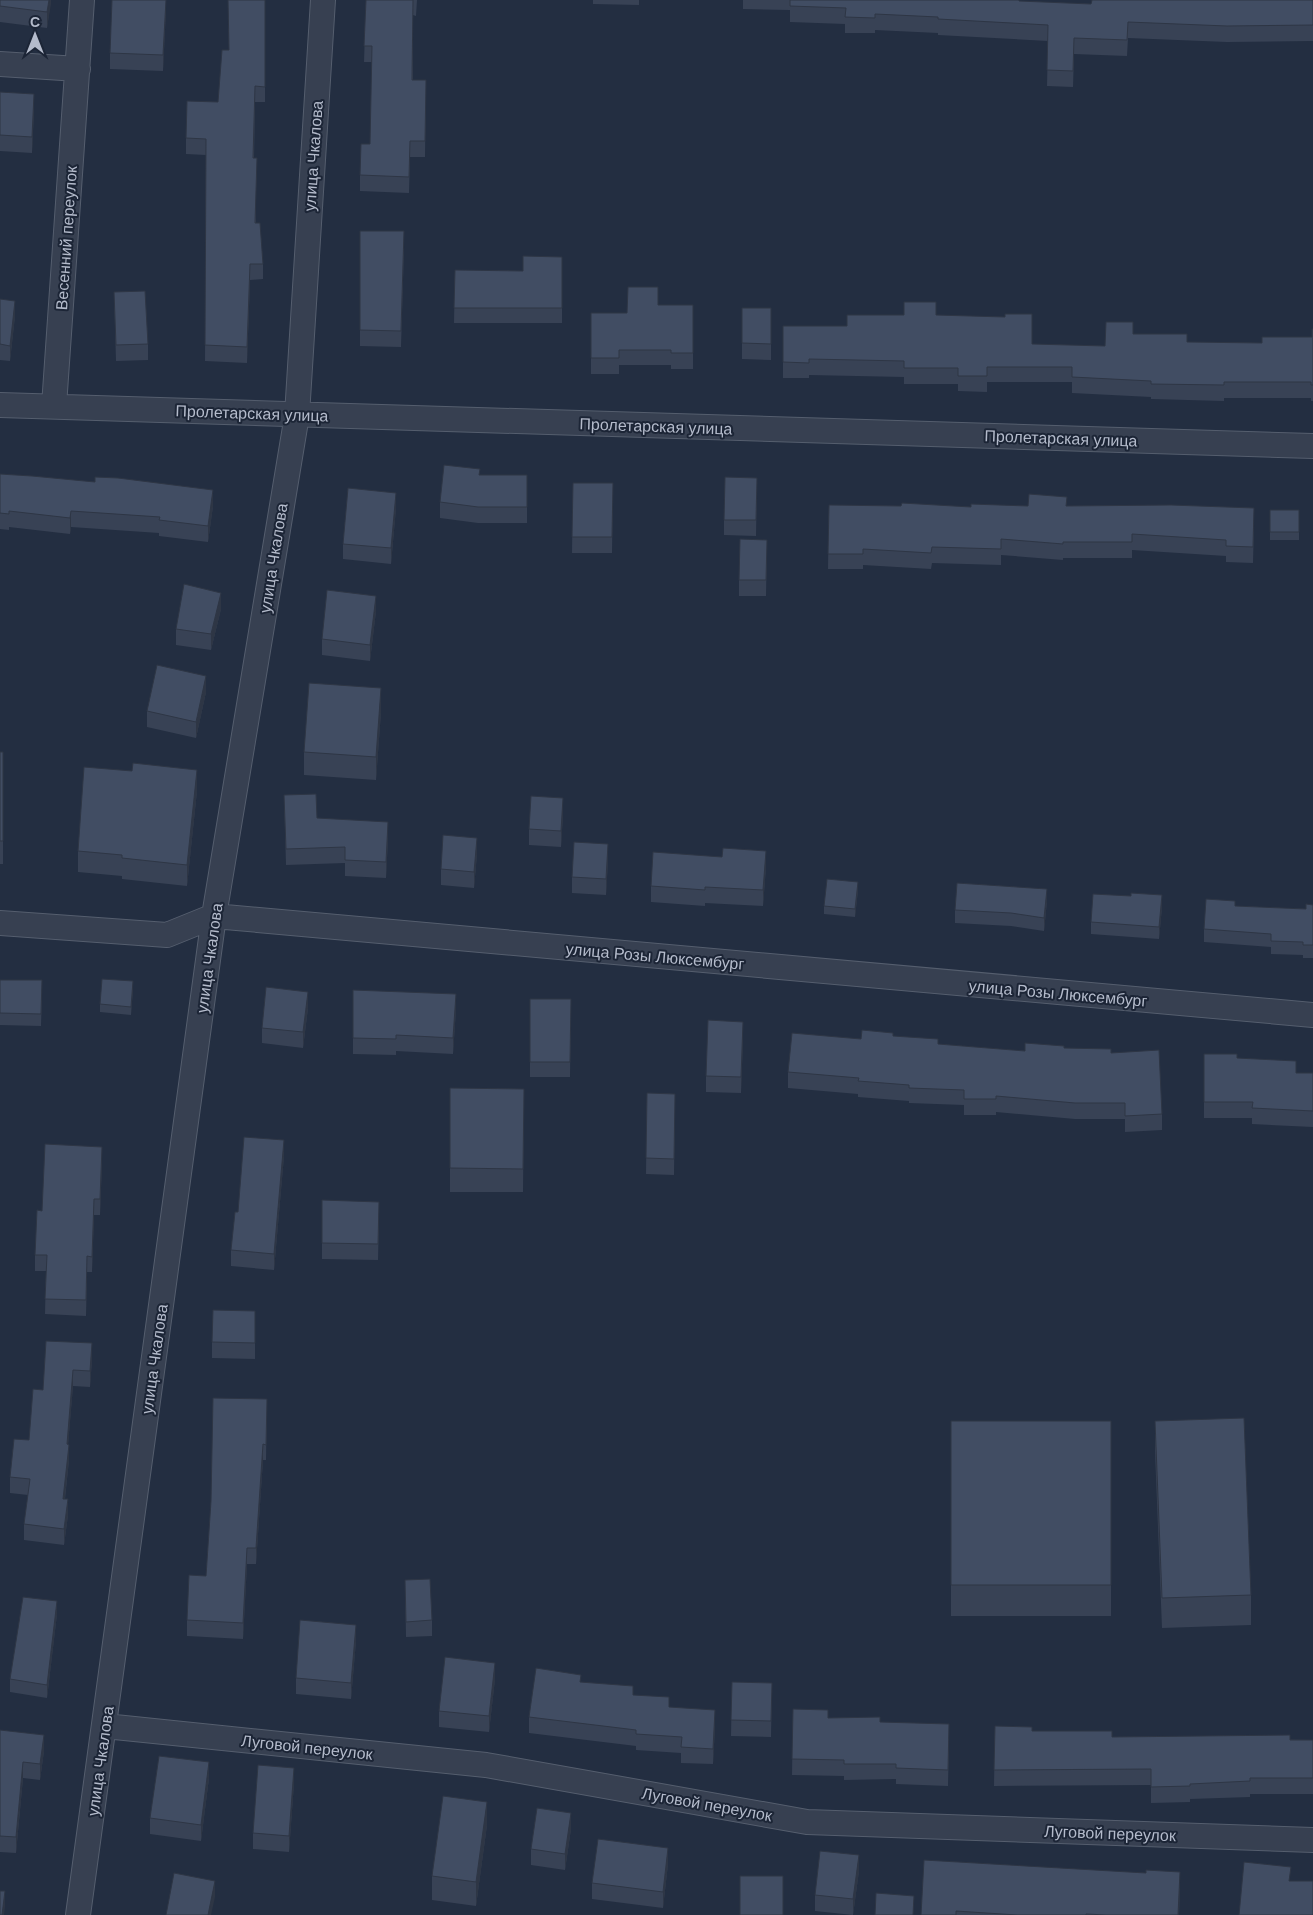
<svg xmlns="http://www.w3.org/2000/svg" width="1313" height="1915" viewBox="0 0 1313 1915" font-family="Helvetica,sans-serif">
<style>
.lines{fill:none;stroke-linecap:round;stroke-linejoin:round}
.street-casing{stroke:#555e6e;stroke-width:26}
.street{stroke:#374051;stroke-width:24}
.wall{fill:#384255}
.shaded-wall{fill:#2e3645}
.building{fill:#414d63;stroke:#2e3645}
.labels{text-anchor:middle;stroke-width:4;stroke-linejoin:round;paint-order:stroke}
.street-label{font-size:16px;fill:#b4bbcb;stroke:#1c2536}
</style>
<rect width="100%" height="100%" fill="#232e41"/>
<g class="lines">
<g class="street-casing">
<path id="street" d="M 0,64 L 78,69
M 0,405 L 1313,446
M 54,406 L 82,0
M 0,923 L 167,935 L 214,916 L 1313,1015
M 105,1726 L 486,1765 L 807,1822 L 1313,1840
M 78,1915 L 214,916 L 297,415 L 323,0"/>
</g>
<use href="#street" class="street"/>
</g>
<path class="wall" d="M 0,0 L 51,0 L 47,28 L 0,22 Z
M 265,0 L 265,102 L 255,102 L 254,158 L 256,223 L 263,264 L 263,279 L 250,280 L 247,363 L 205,361 L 206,155 L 186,154 L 186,138 L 218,102 L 229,50 Z
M 366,0 L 417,0 L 416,16 L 413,15 L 413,80 L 426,80 L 425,157 L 410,157 L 409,193 L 360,191 L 360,175 L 370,144 L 372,62 L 364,62 Z
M 593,0 L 639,0 L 639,5 L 593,4 Z
M 743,0 L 1019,0 L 1019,1 L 1091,4 L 1313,0 L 1313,41 L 1227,42 L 1128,38 L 1127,56 L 1074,54 L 1073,87 L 1047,86 L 1048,41 L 938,35 L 938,33 L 875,30 L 875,33 L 845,33 L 845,24 L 790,22 L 790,10 L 743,9 Z
M 166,9 L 163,71 L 110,69 L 110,53 Z
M 0,92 L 34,110 L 32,153 L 0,151 Z
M 360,231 L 404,247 L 401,347 L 360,346 Z
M 562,257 L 562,323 L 454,323 L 455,270 L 523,271 Z
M 114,292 L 148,344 L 148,360 L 116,361 Z
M 0,299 L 15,316 L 10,361 L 0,360 Z
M 658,305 L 693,305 L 693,369 L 671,369 L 671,365 L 619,365 L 619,374 L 591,374 L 591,313 L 627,313 Z
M 742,308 L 771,308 L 771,360 L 742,359 Z
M 936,315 L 1032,344 L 1105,346 L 1133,334 L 1187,342 L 1262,343 L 1312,337 L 1313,329 L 1313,401 L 1311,401 L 1311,398 L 1224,398 L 1224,401 L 1151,399 L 1151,397 L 1072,393 L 1072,382 L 987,382 L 987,392 L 958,391 L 958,384 L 904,384 L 904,377 L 809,375 L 809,378 L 783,378 L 783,326 L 847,326 Z
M 0,474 L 213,506 L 208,542 L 159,536 L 159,533 L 71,527 L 70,534 L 9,527 L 9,530 L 0,529 Z
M 480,475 L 527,475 L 527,523 L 478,523 L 440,518 L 440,502 Z
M 757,478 L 756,536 L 724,535 L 724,520 Z
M 573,483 L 613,483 L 612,553 L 572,553 Z
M 829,505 L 971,507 L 1067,506 L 1254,524 L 1253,563 L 1226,562 L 1226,556 L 1132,550 L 1132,558 L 1063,558 L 1063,560 L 1001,555 L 1001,565 L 932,563 L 931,569 L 863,565 L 863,569 L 828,569 Z
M 396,508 L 391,564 L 343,559 L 343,544 Z
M 1270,510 L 1299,510 L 1299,540 L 1270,540 Z
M 767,540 L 766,596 L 739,596 L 739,580 Z
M 221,609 L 211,650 L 176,645 L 176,629 Z
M 376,611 L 370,661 L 322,655 L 322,639 Z
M 206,692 L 196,738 L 147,727 L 147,711 Z
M 381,712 L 376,780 L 304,775 L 304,752 Z
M 0,752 L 3,752 L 3,864 L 0,864 Z
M 197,791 L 187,886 L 122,879 L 122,876 L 78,872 L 78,851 Z
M 284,795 L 317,818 L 388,838 L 386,878 L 345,876 L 345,863 L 286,865 Z
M 563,814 L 561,847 L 529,845 L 529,829 Z
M 477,854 L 474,888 L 441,885 L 441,869 Z
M 608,860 L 606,895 L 572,893 L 572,877 Z
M 766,867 L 763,906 L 705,903 L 705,906 L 651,902 L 651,886 Z
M 858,890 L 855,917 L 824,914 L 824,906 Z
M 1047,901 L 1044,931 L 1011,926 L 955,923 L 955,910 Z
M 1313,905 L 1313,958 L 1303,958 L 1303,955 L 1271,954 L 1271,947 L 1204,942 L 1204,929 L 1235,906 L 1306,909 Z
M 1162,907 L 1159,939 L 1091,934 L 1091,922 Z
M 0,980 L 42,992 L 41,1026 L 0,1025 Z
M 133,989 L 131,1015 L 100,1012 L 100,1004 Z
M 353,990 L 456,1009 L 453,1054 L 396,1051 L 396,1055 L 353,1054 Z
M 530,999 L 571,999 L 570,1077 L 530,1077 Z
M 308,1008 L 303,1048 L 262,1043 L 262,1028 Z
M 893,1036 L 938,1044 L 1025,1051 L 1064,1048 L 1111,1053 L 1162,1114 L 1162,1130 L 1125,1132 L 1125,1119 L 1075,1119 L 996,1112 L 996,1115 L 964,1115 L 964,1105 L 909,1103 L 909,1101 L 858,1097 L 858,1094 L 788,1088 L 788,1072 L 861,1039 Z
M 743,1038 L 741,1093 L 706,1092 L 706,1076 Z
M 1204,1054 L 1237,1058 L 1296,1073 L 1313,1073 L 1313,1127 L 1252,1124 L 1252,1118 L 1204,1118 Z
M 450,1088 L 524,1089 L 523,1192 L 450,1192 Z
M 647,1093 L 675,1094 L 674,1175 L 646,1174 Z
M 284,1156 L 274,1270 L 231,1266 L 231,1250 L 238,1212 Z
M 102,1162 L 100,1215 L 94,1215 L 92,1272 L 87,1272 L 86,1316 L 45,1314 L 46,1271 L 35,1271 L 35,1255 L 42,1211 Z
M 322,1200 L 379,1218 L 378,1260 L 322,1259 Z
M 255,1311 L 255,1359 L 212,1358 L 212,1342 Z
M 46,1341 L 92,1359 L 90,1387 L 73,1386 L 68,1444 L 69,1460 L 65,1499 L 68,1515 L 64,1545 L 24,1540 L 24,1524 L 28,1495 L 10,1493 L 10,1477 L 29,1440 L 43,1390 Z
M 267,1399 L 266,1460 L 263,1460 L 256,1564 L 247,1564 L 243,1639 L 187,1636 L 187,1620 L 206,1576 Z
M 951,1421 L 1111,1421 L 1111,1616 L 951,1616 Z
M 1155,1421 L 1251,1595 L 1251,1625 L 1162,1628 L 1155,1452 Z
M 405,1580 L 432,1620 L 432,1636 L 406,1637 Z
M 57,1614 L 47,1698 L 10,1692 L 10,1679 Z
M 356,1641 L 351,1699 L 296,1694 L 296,1678 Z
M 495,1679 L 489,1732 L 439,1727 L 439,1711 Z
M 732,1682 L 772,1683 L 771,1737 L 731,1736 Z
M 581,1683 L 633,1695 L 669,1707 L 715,1726 L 713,1764 L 681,1763 L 681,1753 L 636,1750 L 636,1746 L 529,1733 L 529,1717 Z
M 793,1709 L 828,1718 L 880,1722 L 949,1739 L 948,1786 L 896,1784 L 896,1779 L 844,1780 L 844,1776 L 792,1775 Z
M 995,1726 L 1032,1731 L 1112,1737 L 1313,1740 L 1313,1794 L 1250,1794 L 1250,1797 L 1190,1799 L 1190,1802 L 1151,1803 L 1151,1785 L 994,1786 Z
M 0,1730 L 44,1751 L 40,1780 L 23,1778 L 16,1853 L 0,1852 Z
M 209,1778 L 201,1841 L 150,1834 L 150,1818 Z
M 294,1783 L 289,1852 L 253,1849 L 253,1833 Z
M 487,1825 L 476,1906 L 432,1900 L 432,1876 Z
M 571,1829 L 565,1870 L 531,1865 L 531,1849 Z
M 668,1864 L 663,1908 L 592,1899 L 592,1883 Z
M 859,1871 L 853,1915 L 815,1911 L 815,1895 Z
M 1180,1888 L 1179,1915 L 921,1915 Z"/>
<path class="shaded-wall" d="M 49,0 L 51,0 L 51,4 L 47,28 L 47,12 Z
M 166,0 L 166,9 L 163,71 L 163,55 Z
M 34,94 L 34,110 L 32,153 L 32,137 Z
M 250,264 L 250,280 L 247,363 L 247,347 Z
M 15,301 L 15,316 L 10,361 L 10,346 Z
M 213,490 L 213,506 L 208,542 L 208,526 Z
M 396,493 L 396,508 L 391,564 L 391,548 Z
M 71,511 L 71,527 L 70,534 L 70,518 Z
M 221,593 L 221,609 L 211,650 L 211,634 Z
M 376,596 L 376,611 L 370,661 L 370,645 Z
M 206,676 L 206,692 L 196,738 L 196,722 Z
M 381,688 L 381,712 L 376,780 L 376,757 Z
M 197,770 L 197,791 L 187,886 L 187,865 Z
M 563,798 L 563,814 L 561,847 L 561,831 Z
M 388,822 L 388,838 L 386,878 L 386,862 Z
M 477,838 L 477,854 L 474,888 L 474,872 Z
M 608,844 L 608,860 L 606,895 L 606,879 Z
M 766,851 L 766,867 L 763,906 L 763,890 Z
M 858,882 L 858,890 L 855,917 L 855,909 Z
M 1047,889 L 1047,901 L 1044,931 L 1044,918 Z
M 1162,895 L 1162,907 L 1159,939 L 1159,927 Z
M 133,981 L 133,989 L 131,1015 L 131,1007 Z
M 308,992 L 308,1008 L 303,1048 L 303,1032 Z
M 456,994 L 456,1009 L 453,1054 L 453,1038 Z
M 743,1022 L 743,1038 L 741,1093 L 741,1077 Z
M 284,1140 L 284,1156 L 274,1270 L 274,1254 Z
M 102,1147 L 102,1162 L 100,1215 L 100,1199 Z
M 94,1199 L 94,1215 L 92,1272 L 92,1257 Z
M 87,1256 L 87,1272 L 86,1316 L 86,1300 Z
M 92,1343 L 92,1359 L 90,1387 L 90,1371 Z
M 73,1370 L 73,1386 L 67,1460 L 67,1444 Z
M 263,1444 L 263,1460 L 256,1564 L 256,1548 Z
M 69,1445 L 69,1460 L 63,1515 L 63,1499 Z
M 68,1499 L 68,1515 L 64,1545 L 64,1529 Z
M 247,1548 L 247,1564 L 243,1639 L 243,1623 Z
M 57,1601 L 57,1614 L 47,1698 L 47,1685 Z
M 356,1625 L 356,1641 L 351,1699 L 351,1683 Z
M 495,1663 L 495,1679 L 489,1732 L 489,1716 Z
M 715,1710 L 715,1726 L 713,1764 L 713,1749 Z
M 44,1735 L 44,1751 L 40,1780 L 40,1764 Z
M 23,1762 L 23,1778 L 16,1853 L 16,1837 Z
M 209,1762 L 209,1778 L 201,1841 L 201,1825 Z
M 294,1768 L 294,1783 L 289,1852 L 289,1836 Z
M 487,1802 L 487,1825 L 476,1906 L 476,1882 Z
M 571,1813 L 571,1829 L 565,1870 L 565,1854 Z
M 668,1848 L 668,1864 L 663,1908 L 663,1892 Z
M 859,1855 L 859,1871 L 853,1915 L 853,1899 Z
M 1180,1872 L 1180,1888 L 1179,1915 L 1178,1915 Z
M 215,1881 L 215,1897 L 211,1915 L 208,1915 Z
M 5,1891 L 5,1907 L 4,1915 L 2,1915 Z"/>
<path class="building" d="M 0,0 L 49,0 L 47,12 L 0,6 Z
M 112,0 L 166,0 L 163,55 L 110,53 Z
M 228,0 L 265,0 L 265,87 L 255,86 L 253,158 L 257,158 L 255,223 L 260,223 L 263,264 L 250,264 L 247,347 L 205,345 L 206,139 L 186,138 L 187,101 L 218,102 L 222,50 L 229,50 Z
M 366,0 L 413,0 L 412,80 L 426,80 L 425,141 L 410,141 L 409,177 L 360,175 L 361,144 L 370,144 L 372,46 L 364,46 Z
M 790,0 L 1019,0 L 1019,1 L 1091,4 L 1092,0 L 1313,0 L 1313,25 L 1227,26 L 1128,22 L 1127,40 L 1074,38 L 1073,71 L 1047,70 L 1048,25 L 938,19 L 938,17 L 875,14 L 875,18 L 845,17 L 846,8 L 790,6 Z
M 0,92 L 34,94 L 32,137 L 0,135 Z
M 360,231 L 404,231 L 401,331 L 360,330 Z
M 523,256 L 562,257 L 562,308 L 454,308 L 455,270 L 523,271 Z
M 628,287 L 658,287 L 658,305 L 693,305 L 693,353 L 671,353 L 671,350 L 619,350 L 619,358 L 591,358 L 591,313 L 627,313 Z
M 145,291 L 148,344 L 116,345 L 114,292 Z
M 0,299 L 15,301 L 10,346 L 0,344 Z
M 904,302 L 936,302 L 936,315 L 1005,317 L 1005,314 L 1032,314 L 1032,344 L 1105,346 L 1106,322 L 1133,322 L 1133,334 L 1187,334 L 1187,342 L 1262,343 L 1262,337 L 1312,337 L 1312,329 L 1313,329 L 1313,385 L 1311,385 L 1311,382 L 1224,382 L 1224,385 L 1151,384 L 1151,381 L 1072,377 L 1072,367 L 987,367 L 987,376 L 958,376 L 958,368 L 904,368 L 904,361 L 809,359 L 809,363 L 783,362 L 783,326 L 847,326 L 847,315 L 904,315 Z
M 742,308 L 771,308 L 771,344 L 742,343 Z
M 444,465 L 480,469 L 479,475 L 527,475 L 527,507 L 478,507 L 440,502 Z
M 0,474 L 32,476 L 95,482 L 95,477 L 118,478 L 213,490 L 208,526 L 159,520 L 160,517 L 71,511 L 70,518 L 9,511 L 9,514 L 0,513 Z
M 725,477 L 757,478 L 756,520 L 724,520 Z
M 573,483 L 613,483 L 612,537 L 572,537 Z
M 348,488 L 396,493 L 391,548 L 343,544 Z
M 1029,494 L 1067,497 L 1066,506 L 1171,505 L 1254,508 L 1253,547 L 1226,546 L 1226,540 L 1132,534 L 1132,542 L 1063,542 L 1063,544 L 1001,539 L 1001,549 L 932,547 L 931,553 L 863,549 L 863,554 L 828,554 L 829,505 L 901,506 L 902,503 L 971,507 L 971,504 L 1028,506 Z
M 1270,510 L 1299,510 L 1299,532 L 1270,532 Z
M 740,539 L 767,540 L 766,580 L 739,580 Z
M 184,584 L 221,593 L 211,634 L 176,629 Z
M 327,590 L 376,596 L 370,645 L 322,639 Z
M 157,665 L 206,676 L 196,722 L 147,711 Z
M 309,683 L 381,688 L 376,757 L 304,752 Z
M 0,752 L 3,752 L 3,841 L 0,841 Z
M 133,763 L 197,770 L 187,865 L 122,858 L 122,855 L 78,851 L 84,767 L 132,771 Z
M 316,794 L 317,818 L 388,822 L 386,862 L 345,860 L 345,847 L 286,849 L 284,795 Z
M 531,796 L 563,798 L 561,831 L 529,829 Z
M 443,835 L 477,838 L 474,872 L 441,869 Z
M 574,842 L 608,844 L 606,879 L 572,877 Z
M 723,848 L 766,851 L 763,890 L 705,887 L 705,890 L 651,886 L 653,852 L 722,857 Z
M 827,879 L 858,882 L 855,909 L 824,906 Z
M 957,883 L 1047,889 L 1044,918 L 1011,913 L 955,910 Z
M 1131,893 L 1162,895 L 1159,927 L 1091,922 L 1093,894 L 1131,896 Z
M 1206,899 L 1235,901 L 1235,906 L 1306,909 L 1306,904 L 1313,905 L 1313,945 L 1303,945 L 1303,942 L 1271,941 L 1271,934 L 1204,929 Z
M 102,979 L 133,981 L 131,1007 L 100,1004 Z
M 0,980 L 42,980 L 41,1014 L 0,1013 Z
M 266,987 L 308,992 L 303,1032 L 262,1028 Z
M 353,990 L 456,994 L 453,1038 L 396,1035 L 396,1039 L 353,1038 Z
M 530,999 L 571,999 L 570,1062 L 530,1062 Z
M 708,1020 L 743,1022 L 741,1077 L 706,1076 Z
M 862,1030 L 893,1033 L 893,1036 L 938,1039 L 938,1044 L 1025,1051 L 1025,1043 L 1064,1046 L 1064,1048 L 1111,1049 L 1111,1053 L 1159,1050 L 1162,1114 L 1125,1116 L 1125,1103 L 1075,1103 L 996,1096 L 996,1099 L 964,1099 L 964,1090 L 909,1088 L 909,1085 L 858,1081 L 859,1078 L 788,1072 L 792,1033 L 861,1039 Z
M 1204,1054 L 1237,1054 L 1237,1058 L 1296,1061 L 1296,1073 L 1313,1073 L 1313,1111 L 1252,1108 L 1253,1102 L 1204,1102 Z
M 450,1088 L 524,1089 L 523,1169 L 450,1168 Z
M 647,1093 L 675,1094 L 674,1159 L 646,1158 Z
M 244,1137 L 284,1140 L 274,1254 L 231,1250 L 235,1212 L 238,1212 Z
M 45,1144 L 102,1147 L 100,1199 L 94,1199 L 92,1257 L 87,1256 L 86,1300 L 45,1299 L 47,1255 L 35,1255 L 37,1210 L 42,1211 Z
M 322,1200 L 379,1202 L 378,1244 L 322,1243 Z
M 213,1310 L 255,1311 L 255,1343 L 212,1342 Z
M 46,1341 L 92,1343 L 90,1371 L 73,1370 L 67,1444 L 69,1445 L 63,1499 L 68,1499 L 64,1529 L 24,1524 L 30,1479 L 10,1477 L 14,1439 L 29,1440 L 33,1389 L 43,1390 Z
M 213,1398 L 267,1399 L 266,1445 L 263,1444 L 256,1548 L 247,1548 L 243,1623 L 187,1620 L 189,1575 L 206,1576 L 211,1501 Z
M 1244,1418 L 1251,1595 L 1162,1598 L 1155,1421 Z
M 951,1421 L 1111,1421 L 1111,1585 L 951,1585 Z
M 430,1579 L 432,1620 L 406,1622 L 405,1580 Z
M 23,1597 L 57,1601 L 47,1685 L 10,1679 Z
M 300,1620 L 356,1625 L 351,1683 L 296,1678 Z
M 445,1657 L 495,1663 L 489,1716 L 439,1711 Z
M 536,1668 L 581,1675 L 580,1682 L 633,1686 L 633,1695 L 669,1697 L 669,1707 L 715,1710 L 713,1749 L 681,1747 L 682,1737 L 636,1734 L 636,1730 L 529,1717 Z
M 732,1682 L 772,1683 L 771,1721 L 731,1720 Z
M 793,1709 L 828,1710 L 828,1718 L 880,1717 L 880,1722 L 949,1724 L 948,1770 L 896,1768 L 896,1764 L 844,1764 L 844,1760 L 792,1759 Z
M 995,1726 L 1032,1727 L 1032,1731 L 1112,1731 L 1112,1737 L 1290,1735 L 1290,1740 L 1313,1740 L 1313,1778 L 1250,1778 L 1250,1781 L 1190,1784 L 1190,1786 L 1151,1787 L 1151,1769 L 994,1770 Z
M 0,1730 L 44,1735 L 40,1764 L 23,1762 L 16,1837 L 0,1836 Z
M 159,1756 L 209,1762 L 201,1825 L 150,1818 Z
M 258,1765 L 294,1768 L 289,1836 L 253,1833 Z
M 443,1796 L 487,1802 L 476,1882 L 432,1876 Z
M 537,1808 L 571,1813 L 565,1854 L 531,1849 Z
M 598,1839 L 668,1848 L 663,1892 L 592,1883 Z
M 820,1851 L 859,1855 L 853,1899 L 815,1895 Z
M 924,1860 L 1146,1873 L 1146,1870 L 1180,1872 L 1178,1915 L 1106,1915 L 1086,1914 L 1086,1915 L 1017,1915 L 956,1911 L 956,1915 L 921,1915 Z
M 1244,1862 L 1291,1867 L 1289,1881 L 1313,1881 L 1313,1915 L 1239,1915 Z
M 174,1873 L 215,1881 L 208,1915 L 166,1915 Z
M 740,1876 L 783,1876 L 783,1915 L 740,1915 Z
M 0,1891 L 5,1891 L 2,1915 L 0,1915 Z
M 876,1893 L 914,1896 L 913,1915 L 875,1915 Z"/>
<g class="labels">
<g class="street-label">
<text transform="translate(313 156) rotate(-86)" y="6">улица Чкалова</text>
<text transform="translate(66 238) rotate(-86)" y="6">Весенний переулок</text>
<text transform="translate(252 413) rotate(2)" y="6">Пролетарская улица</text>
<text transform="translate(656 426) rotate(2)" y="6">Пролетарская улица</text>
<text transform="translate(1061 438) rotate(2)" y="6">Пролетарская улица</text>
<text transform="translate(273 558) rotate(-81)" y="6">улица Чкалова</text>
<text transform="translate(655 956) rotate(5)" y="6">улица Розы Люксембург</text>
<text transform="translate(209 958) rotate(-82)" y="6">улица Чкалова</text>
<text transform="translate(1058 993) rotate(5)" y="6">улица Розы Люксембург</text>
<text transform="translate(154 1359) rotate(-82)" y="6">улица Чкалова</text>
<text transform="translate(307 1747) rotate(6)" y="6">Луговой переулок</text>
<text transform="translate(100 1761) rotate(-82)" y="6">улица Чкалова</text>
<text transform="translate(707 1804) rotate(10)" y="6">Луговой переулок</text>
<text transform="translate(1110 1833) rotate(2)" y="6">Луговой переулок</text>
</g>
</g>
<g transform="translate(35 35)" stroke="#1c2536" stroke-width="4" paint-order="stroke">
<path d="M0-4L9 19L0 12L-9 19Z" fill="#b4bbcb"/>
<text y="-8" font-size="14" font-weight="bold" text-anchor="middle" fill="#b4bbcb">С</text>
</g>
</svg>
